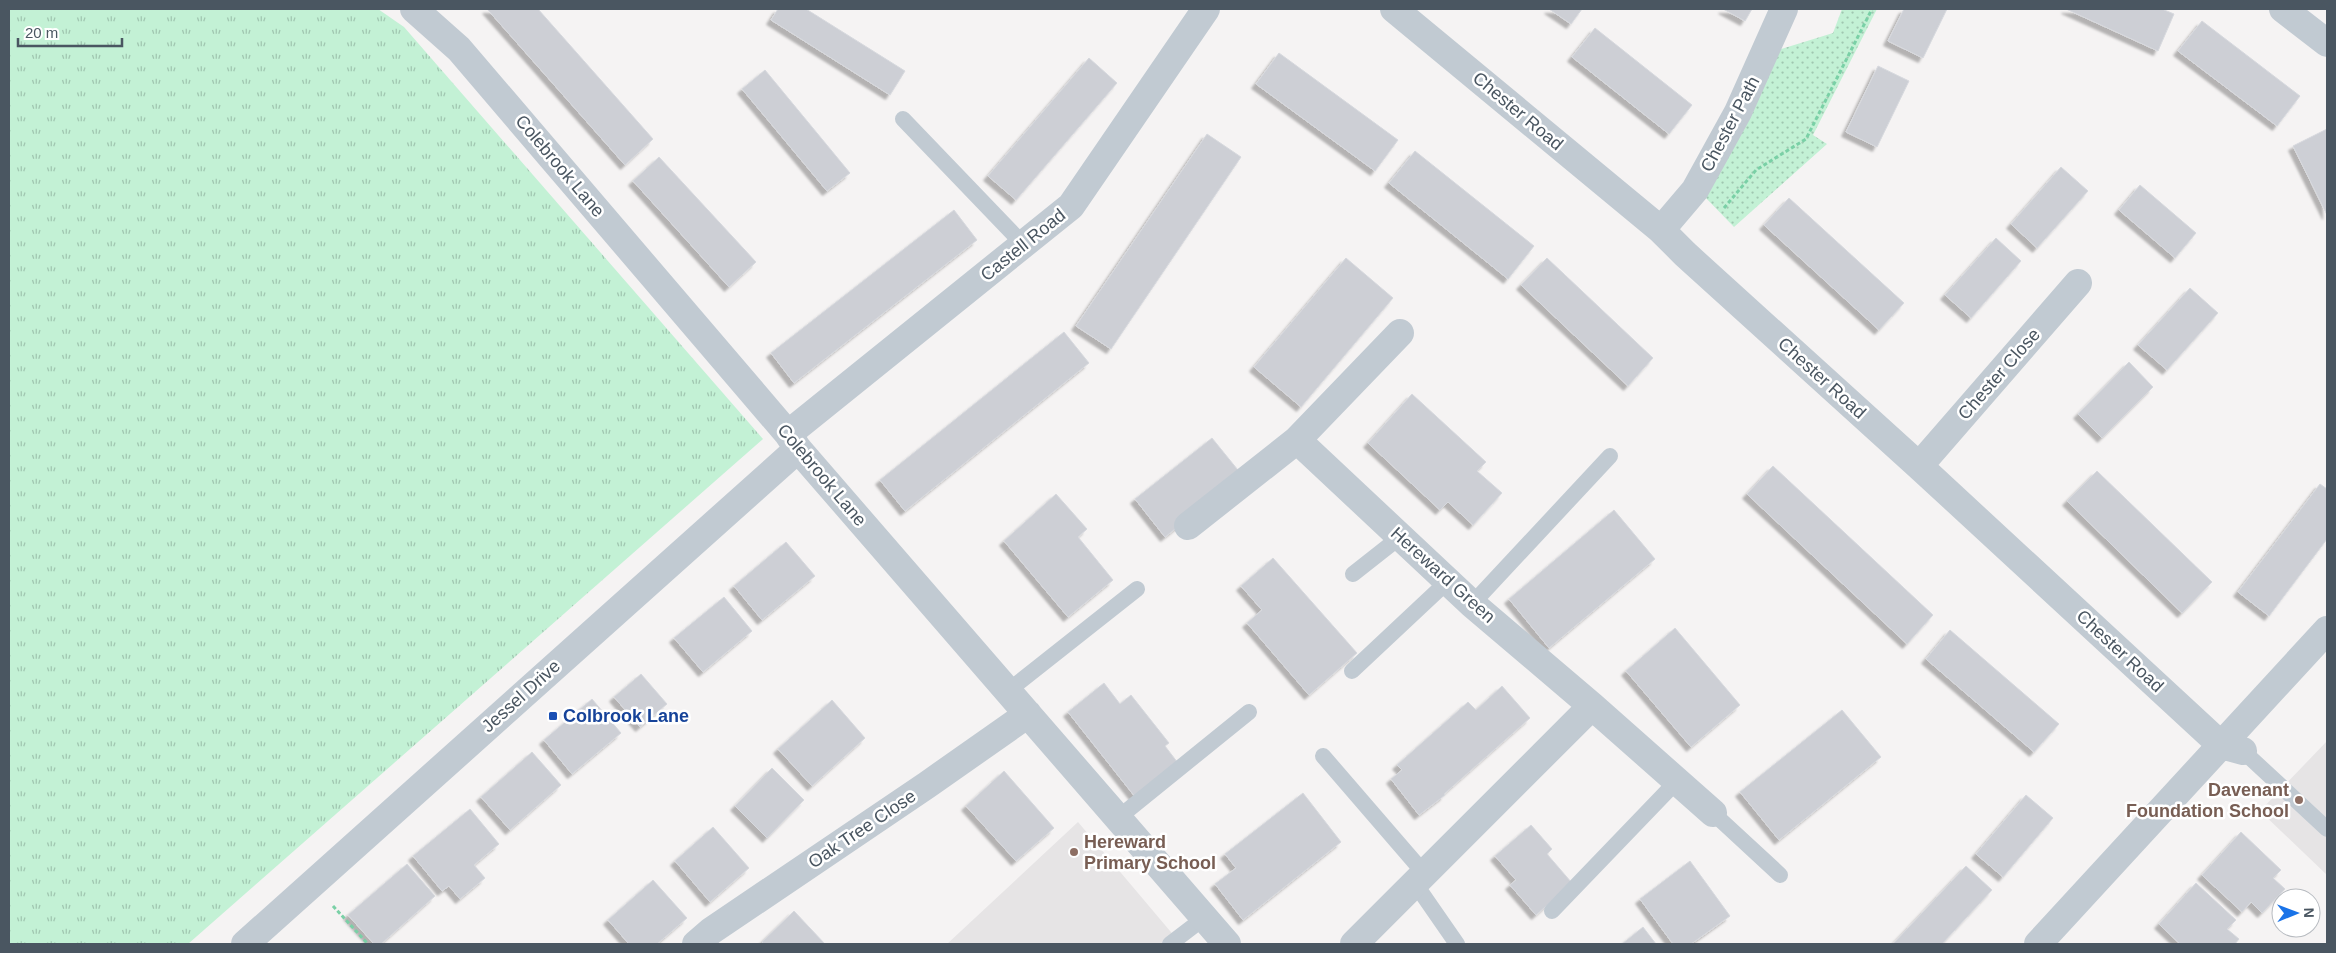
<svg xmlns="http://www.w3.org/2000/svg" width="2336" height="953" viewBox="0 0 2336 953" font-family="Helvetica,sans-serif">
<style>
.education{fill:#e6e4e5}
.grass{fill:url(#grass-dots)}
.park{fill:url(#park-tufts)}
.building{fill:#cdcfd5;stroke:#d7d9de;filter:url(#shadow)}
.lines{fill:none;stroke-linecap:round;stroke-linejoin:round}
.path{stroke:#7ad0a6;stroke-width:3;stroke-dasharray:4 2.5;stroke-linecap:butt}
.service{stroke:#c1cad2;stroke-width:16}
.minor{stroke:#c1cad2;stroke-width:28}
.transit-dot{fill:#1a4fb4;stroke:#fff;stroke-width:2}
.education-dot{fill:#8d6e63;stroke:#fff;stroke-width:2}
.labels{text-anchor:middle;stroke-width:5;stroke-linejoin:round;paint-order:stroke}
.street-label{font-size:18px;fill:#4a5661;stroke:#fff}
.transit-label{font-size:18px;font-weight:bold;fill:#164399;stroke:#fff;text-anchor:start}
.education-label{font-size:18px;font-weight:bold;fill:#785e54;stroke:#fff;text-anchor:end}
</style>
<defs>
<pattern id="grass-dots" width="8" height="8" patternUnits="userSpaceOnUse" patternTransform="scale(1.25)"><rect width="8" height="8" fill="#c3f1d5"/><path d="M2 2h.1M6 6h.1" fill="none" stroke="#a0c6b0" stroke-width="1.8" stroke-linecap="round"/></pattern>
<pattern id="park-tufts" width="24" height="20" patternUnits="userSpaceOnUse" patternTransform="scale(1.25)"><rect width="24" height="20" fill="#c3f1d5"/><path d="M3 7l-1-3M5 7V3M7 7l1-3M15 17l-1-3M17 17v-4M19 17l1-3" fill="none" stroke="#a0c6b0"/></pattern>
<filter id="shadow"><feDropShadow dx="-4.5" dy="4.5" stdDeviation="1" flood-color="#0004"/></filter>
</defs>
<rect width="100%" height="100%" fill="#f5f3f3"/>
<path class="education" d="M 2327,741 L 2327,875 L 2260,811 Z
M 1078,822 L 1181,944 L 947,944 Z"/>
<path class="grass" d="M 1842,9 L 1877,9 L 1813,135 L 1827,144 L 1734,227 L 1704,196 L 1778,50 L 1833,33 Z"/>
<path class="park" d="M 9,9 L 378,9 L 404,27 L 763,439 L 188,944 L 9,944 Z"/>
<path class="building" d="M 487,9 L 538,9 L 653,139 L 625,165 Z
M 778,9 L 806,9 L 905,71 L 890,95 L 771,20 Z
M 1549,9 L 1582,9 L 1571,24 Z
M 1723,9 L 1752,9 L 1745,21 Z
M 1904,9 L 1947,9 L 1923,58 L 1888,41 Z
M 2066,9 L 2162,9 L 2174,14 L 2158,51 Z
M 2202,21 L 2300,96 L 2277,126 L 2178,51 Z
M 1595,28 L 1692,105 L 1669,134 L 1572,57 Z
M 1279,53 L 1398,140 L 1375,171 L 1256,84 Z
M 1089,58 L 1117,83 L 1016,200 L 988,176 Z
M 1878,66 L 1909,81 L 1877,147 L 1846,132 Z
M 765,70 L 850,173 L 827,191 L 742,89 Z
M 2327,129 L 2327,215 L 2293,146 Z
M 1207,134 L 1241,157 L 1111,349 L 1076,326 Z
M 1415,151 L 1534,246 L 1508,279 L 1389,183 Z
M 659,157 L 756,262 L 729,287 L 633,181 Z
M 2061,167 L 2088,191 L 2037,248 L 2011,224 Z
M 2140,185 L 2196,233 L 2175,258 L 2119,210 Z
M 1789,198 L 1904,303 L 1879,330 L 1764,225 Z
M 954,210 L 977,240 L 794,383 L 771,353 Z
M 1996,238 L 2021,261 L 1971,318 L 1945,295 Z
M 1346,258 L 1393,298 L 1301,407 L 1254,367 Z
M 1547,258 L 1653,358 L 1628,386 L 1521,285 Z
M 2190,288 L 2218,313 L 2167,370 L 2138,345 Z
M 1064,332 L 1089,363 L 905,511 L 880,480 Z
M 2129,362 L 2153,387 L 2102,438 L 2078,414 Z
M 1412,394 L 1486,462 L 1477,471 L 1502,493 L 1473,525 L 1448,502 L 1440,510 L 1368,443 Z
M 1212,438 L 1242,475 L 1165,537 L 1135,499 Z
M 1773,466 L 1933,615 L 1907,644 L 1747,494 Z
M 2097,471 L 2212,582 L 2182,613 L 2067,501 Z
M 2320,484 L 2327,489 L 2327,539 L 2269,616 L 2238,592 Z
M 1056,494 L 1087,529 L 1078,537 L 1113,580 L 1068,617 L 1004,541 Z
M 1614,510 L 1655,559 L 1549,648 L 1509,599 Z
M 786,542 L 815,576 L 762,620 L 734,586 Z
M 1273,558 L 1357,653 L 1309,695 L 1247,623 L 1262,610 L 1241,586 Z
M 724,597 L 752,631 L 703,672 L 674,638 Z
M 1675,628 L 1740,705 L 1691,747 L 1626,671 Z
M 1950,630 L 2059,724 L 2034,752 L 1926,659 Z
M 641,674 L 667,704 L 640,727 L 614,697 Z
M 1104,683 L 1120,704 L 1131,695 L 1169,743 L 1165,746 L 1178,763 L 1136,798 L 1068,712 Z
M 1502,686 L 1530,718 L 1444,794 L 1445,795 L 1419,815 L 1391,779 L 1402,770 L 1397,765 L 1468,702 L 1476,710 Z
M 592,699 L 621,733 L 572,774 L 544,740 Z
M 832,700 L 865,738 L 812,786 L 778,749 Z
M 1842,710 L 1881,757 L 1779,840 L 1740,792 Z
M 532,752 L 561,785 L 510,830 L 481,797 Z
M 772,768 L 804,800 L 767,838 L 735,806 Z
M 1004,771 L 1054,828 L 1016,861 L 966,806 Z
M 1303,793 L 1341,842 L 1243,920 L 1215,884 L 1236,868 L 1225,854 Z
M 2026,795 L 2053,818 L 2003,877 L 1976,854 Z
M 470,809 L 499,844 L 474,865 L 485,878 L 460,899 L 449,886 L 442,891 L 413,856 Z
M 1531,825 L 1552,849 L 1547,854 L 1572,883 L 1536,915 L 1510,885 L 1516,880 L 1495,856 Z
M 713,827 L 749,868 L 710,902 L 675,861 Z
M 2241,832 L 2281,870 L 2273,878 L 2285,889 L 2262,913 L 2251,902 L 2242,912 L 2202,875 Z
M 1690,861 L 1730,916 L 1691,944 L 1673,944 L 1640,899 Z
M 407,864 L 435,896 L 381,944 L 374,944 L 348,915 Z
M 1966,866 L 1992,890 L 1942,944 L 1893,944 Z
M 653,880 L 687,918 L 657,944 L 629,944 L 608,920 Z
M 2196,883 L 2236,920 L 2227,929 L 2239,939 L 2235,944 L 2180,944 L 2159,924 Z
M 794,911 L 825,944 L 764,944 L 762,942 Z
M 1643,927 L 1656,944 L 1622,944 Z"/>
<g class="lines">
<path class="path" d="M 1724,208 L 1756,170 L 1806,139 L 1872,9
M 333,906 L 368,944"/>
<path class="service" d="M 903,119 L 1023,244
M 1353,574 L 1400,537
M 1472,604 L 1610,456
M 1352,671 L 1448,581
M 1008,691 L 1137,589
M 2243,751 L 2327,829
M 1323,756 L 1424,873
M 1713,813 L 1780,875
M 1118,818 L 1249,712
M 1414,882 L 1457,944
M 1552,911 L 1677,781
M 1170,944 L 1204,918"/>
<path class="minor" d="M 414,9 L 459,49 L 788,434 L 798,449 L 1227,944
M 1394,9 L 1661,230 L 1685,254 L 1919,466 L 2221,745 L 2243,751
M 2283,9 L 2327,43
M 1661,230 L 1695,190 L 1738,112 L 1784,9
M 788,434 L 1071,206 L 1206,9
M 1297,440 L 1472,604 L 1592,706 L 1713,813
M 1919,466 L 2078,283
M 1188,526 L 1297,440 L 1400,333
M 245,944 L 798,449
M 696,944 L 711,931 L 927,785 L 1028,714
M 1354,944 L 1592,706
M 2038,944 L 2327,630"/>
</g>
<rect class="transit-dot" x="548" y="711" width="10" height="10" rx="2.5"/>
<g class="education-dot">
<circle cx="2299" cy="800" r="5"/>
<circle cx="1074" cy="852" r="5"/>
</g>
<g class="labels">
<g class="street-label">
<text transform="translate(1518 111) rotate(40)" y="6">Chester Road</text>
<text transform="translate(1730 124) rotate(-62)" y="6">Chester Path</text>
<text transform="translate(560 166) rotate(50)" y="6">Colebrook Lane</text>
<text transform="translate(1023 245) rotate(-39)" y="6">Castell Road</text>
<text transform="translate(1999 374) rotate(-49)" y="6">Chester Close</text>
<text transform="translate(1822 378) rotate(42)" y="6">Chester Road</text>
<text transform="translate(822 475) rotate(50)" y="6">Colebrook Lane</text>
<text transform="translate(1443 575) rotate(42)" y="6">Hereward Green</text>
<text transform="translate(2120 651) rotate(43)" y="6">Chester Road</text>
<text transform="translate(521 696) rotate(-42)" y="6">Jessel Drive</text>
<text transform="translate(862 829) rotate(-34)" y="6">Oak Tree Close</text>
</g>
<g class="transit-label">
<text x="563" y="722">Colbrook Lane</text>
</g>
<g class="education-label">
<text x="2289" y="796">Davenant<tspan x="2289" dy="21">Foundation School</tspan></text>
<text x="1084" y="848" text-anchor="start">Hereward<tspan x="1084" dy="21">Primary School</tspan></text>
</g>
</g>
<rect width="2336" height="953" fill="none" stroke="#4a5661" stroke-width="20"/>
<g transform="translate(2296 913) rotate(89)"><circle r="24" fill="#ffffff" stroke="#b7bbc0"/>
<path d="M0-4L9 19L0 12L-9 19Z" fill="#1a73e8"/>
<text y="-8" font-size="14" font-weight="bold" text-anchor="middle" fill="#4a5661">N</text>
</g>
<path d="M18 38v8h104v-8" fill="none" stroke="#4a5661" stroke-width="2.5"/>
<text x="25" y="38" font-size="15" fill="#4a5661" stroke="#ffffff" stroke-width="4" paint-order="stroke">20 m</text>
</svg>
